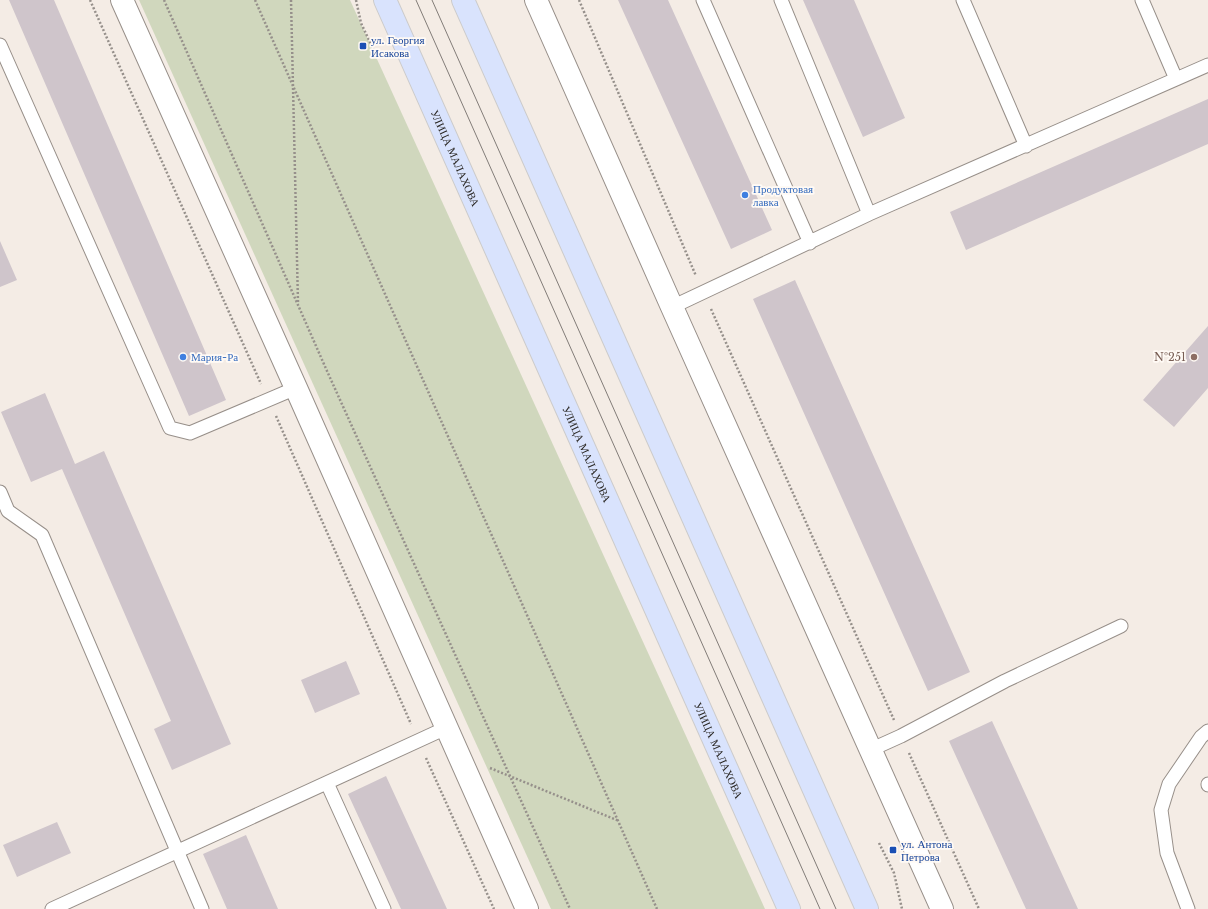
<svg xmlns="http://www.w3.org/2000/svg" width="1208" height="909" viewBox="0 0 1208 909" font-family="'Libre Baskerville',serif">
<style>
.green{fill:#d0d7bd}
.building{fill:#cfc5cb}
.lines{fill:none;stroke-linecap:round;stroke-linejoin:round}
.service-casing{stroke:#978f89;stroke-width:15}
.tertiary-casing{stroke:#978f89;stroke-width:24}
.primary-casing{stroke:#cccbcb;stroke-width:24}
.path{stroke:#96908b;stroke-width:2.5;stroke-dasharray:2 2;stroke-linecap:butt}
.service{stroke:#fff;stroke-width:13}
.tertiary{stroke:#fff;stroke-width:22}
.primary{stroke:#d9e3fd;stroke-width:22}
.tram{stroke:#827c78;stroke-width:1}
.transit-dot{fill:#1a4fb4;stroke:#fffaf5;stroke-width:1.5}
.shop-dot{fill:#3f7fe0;stroke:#fffaf5;stroke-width:1.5}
.education-dot{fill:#8d6e63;stroke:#fffaf5;stroke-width:1.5}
.labels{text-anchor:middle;stroke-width:3.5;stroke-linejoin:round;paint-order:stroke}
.transit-label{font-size:11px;fill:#164399;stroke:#fffaf5;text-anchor:start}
.street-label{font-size:11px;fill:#2b2825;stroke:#fffaf5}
.shop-label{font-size:11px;fill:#366cbe;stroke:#fffaf5;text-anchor:start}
.education-label{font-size:11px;fill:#785e54;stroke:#fffaf5;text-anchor:end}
</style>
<rect width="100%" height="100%" fill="#f4ece5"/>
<path class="green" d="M 139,0 L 350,0 L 765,909 L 551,909 Z"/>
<path class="building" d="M 9,0 L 54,0 L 226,400 L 189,416 Z
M 618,0 L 668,0 L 772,230 L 731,249 Z
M 803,0 L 854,0 L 905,118 L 863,137 Z
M 1208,99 L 1208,144 L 966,250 L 950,212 Z
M 0,241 L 17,280 L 0,287 Z
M 795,280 L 970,672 L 928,691 L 753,299 Z
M 1208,326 L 1208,388 L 1174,427 L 1143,400 Z
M 45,393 L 75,464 L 104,451 L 231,744 L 172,770 L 154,729 L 171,721 L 62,469 L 31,482 L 1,412 Z
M 346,661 L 360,694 L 315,713 L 301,680 Z
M 992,721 L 1078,909 L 1026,909 L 949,741 Z
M 386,776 L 447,909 L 401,909 L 348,794 Z
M 57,822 L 71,853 L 17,877 L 3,845 Z
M 246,835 L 278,909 L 227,909 L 203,854 Z"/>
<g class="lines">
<g class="service-casing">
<path id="service" d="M 703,0 L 810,243
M 781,0 L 869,214
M 963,0 L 1026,146
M 1142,0 L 1176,79
M 0,45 L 170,428 L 190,433 L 296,388
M 672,307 L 869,214 L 1208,65
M 0,492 L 8,511 L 42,535 L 202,909
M 870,750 L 901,736 L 1005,681 L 1121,626
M 327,783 L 384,909
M 1208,784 L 1208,785
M 52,909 L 446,728
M 1188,909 L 1167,853 L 1161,810 L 1169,784 L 1201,737 L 1208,731"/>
</g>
<g class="tertiary-casing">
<path id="tertiary" d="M 122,0 L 296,388 L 527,909
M 536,0 L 672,307 L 942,909"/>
</g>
<g class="primary-casing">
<g id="primary">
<path id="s1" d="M 385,0 L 789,909"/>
<path d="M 463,0 L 867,909"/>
</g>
</g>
<path class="path" d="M 90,0 L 261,384
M 164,0 L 327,371 L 570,909
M 255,0 L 657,909
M 291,0 L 298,303
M 356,0 L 361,23 L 376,55
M 579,0 L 696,276
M 711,309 L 894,720
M 276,416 L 411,724
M 909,753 L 979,909
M 426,758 L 494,909
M 490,768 L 619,821
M 879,843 L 894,873 L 902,909"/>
<use href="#service" class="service"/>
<use href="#tertiary" class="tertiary"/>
<use href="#primary" class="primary"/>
<path class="tram" d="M 416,0 L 820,909
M 432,0 L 836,909"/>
</g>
<g class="transit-dot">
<rect x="359" y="42" width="8" height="8" rx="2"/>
<rect x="889" y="846" width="8" height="8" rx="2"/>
</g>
<g class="shop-dot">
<circle cx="745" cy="195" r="4"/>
<circle cx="183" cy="357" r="4"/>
</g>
<circle class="education-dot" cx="1194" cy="357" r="4"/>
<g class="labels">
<g class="transit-label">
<text x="371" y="44">ул. Георгия<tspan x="371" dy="13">Исакова</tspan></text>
<text x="901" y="848">ул. Антона<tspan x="901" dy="13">Петрова</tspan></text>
</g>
<g class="street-label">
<text dy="4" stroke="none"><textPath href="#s1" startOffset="173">УЛИЦА МАЛАХОВА</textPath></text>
<text dy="4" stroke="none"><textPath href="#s1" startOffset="497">УЛИЦА МАЛАХОВА</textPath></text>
<text dy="4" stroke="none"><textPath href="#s1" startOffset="821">УЛИЦА МАЛАХОВА</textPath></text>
</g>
<g class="shop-label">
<text x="753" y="193">Продуктовая<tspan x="753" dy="13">лавка</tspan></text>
<text x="191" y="361">Мария-Ра</text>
</g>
<g class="education-label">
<text x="1186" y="361">№251</text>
</g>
</g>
</svg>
